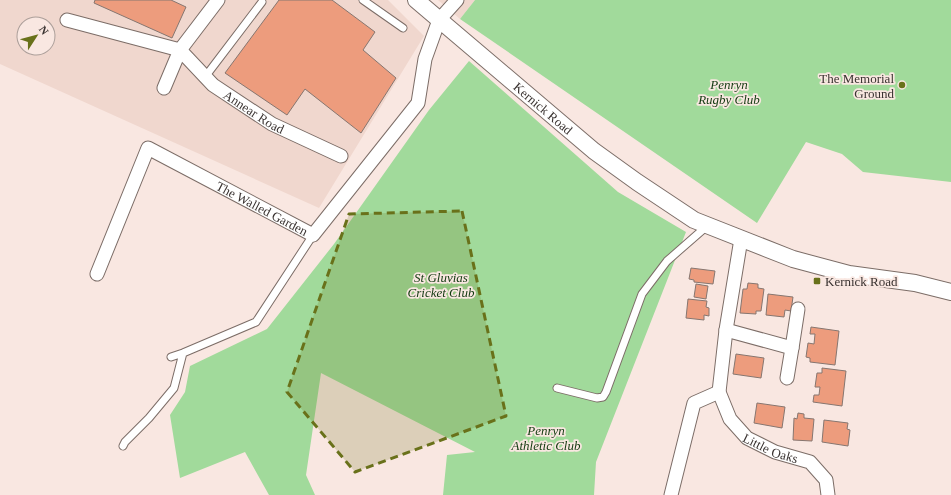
<svg xmlns="http://www.w3.org/2000/svg" width="951" height="495" viewBox="0 0 951 495" font-family="'Times New Roman',serif">
<style>
.built{fill:#f0d7ce;fill-rule:evenodd}
.green{fill:#a1da9b}
.building{fill:#ed9c7d;stroke:#867670}
.lines{fill:none;stroke-linecap:round;stroke-linejoin:round}
.service-casing{stroke:#7c6d67;stroke-width:9}
.minor-casing{stroke:#7c6d67;stroke-width:15}
.tertiary-casing{stroke:#7c6d67;stroke-width:18}
.service{stroke:#fff;stroke-width:7}
.minor{stroke:#fff;stroke-width:13}
.tertiary{stroke:#fff;stroke-width:16}
.marked{fill:#69711a;fill-opacity:0.2;stroke:#69711a;stroke-width:3;stroke-dasharray:8 5;stroke-linejoin:round}
.poi-dot{fill:#69711a;stroke:#f9e7e1;stroke-width:1.5}
.labels{text-anchor:middle;stroke-width:3.5;stroke-linejoin:round;paint-order:stroke}
.poi-label{font-size:13px;fill:#393230;stroke:#f9e7e1;text-anchor:end}
.park-label{font-size:13px;font-style:italic;fill:#11390f;stroke:#f9e7e1}
.street-label{font-size:13px;fill:#393230;stroke:#f9e7e1}
</style>
<rect width="100%" height="100%" fill="#f9e7e1"/>
<path class="built" d="M 0,0 L 388,0 L 424,36 L 319,208 L 0,64 ZM 24,24 L 48,24 L 48,48 L 24,48 Z
M 438,0 L 475,0 L 460,19 Z"/>
<path class="green" d="M 475,0 L 951,0 L 951,182 L 863,172 L 842,154 L 806,142 L 757,223 L 460,19 Z
M 469,61 L 618,192 L 686,232 L 596,462 L 594,495 L 443,495 L 447,455 L 475,452 L 321,373 L 306,475 L 315,495 L 269,495 L 245,452 L 180,478 L 170,415 L 185,392 L 190,366 L 267,329 L 334,244 L 429,110 Z"/>
<path class="building" d="M 95,0 L 171,0 L 186,7 L 172,38 L 94,3 Z
M 279,0 L 332,0 L 375,32 L 363,50 L 396,78 L 361,133 L 305,89 L 287,115 L 225,73 Z
M 691,268 L 715,271 L 713,284 L 694,282 L 694,280 L 689,279 Z
M 748,283 L 758,284 L 758,288 L 764,289 L 761,311 L 756,311 L 756,314 L 740,313 L 743,289 L 747,289 Z
M 696,284 L 708,286 L 706,299 L 694,297 Z
M 768,294 L 793,297 L 791,311 L 785,310 L 784,317 L 766,315 Z
M 688,299 L 707,301 L 706,307 L 709,308 L 709,316 L 704,315 L 704,320 L 686,318 Z
M 811,327 L 839,331 L 835,365 L 810,362 L 810,358 L 806,357 L 808,343 L 814,344 L 815,334 L 810,334 Z
M 736,354 L 764,358 L 761,378 L 733,374 Z
M 822,368 L 846,371 L 842,406 L 813,402 L 814,395 L 819,395 L 820,387 L 815,387 L 817,373 L 822,373 Z
M 757,403 L 785,407 L 782,428 L 754,423 Z
M 798,413 L 804,414 L 804,418 L 814,419 L 812,441 L 793,440 L 794,418 L 797,419 Z
M 824,420 L 848,423 L 847,429 L 850,430 L 848,446 L 822,442 Z"/>
<g class="lines">
<g class="service-casing">
<path id="service" d="M 363,0 L 403,28
M 205,77 L 262,2
M 171,357 L 183,353 L 256,322 L 313,235
M 557,388 L 597,398 L 603,397 L 606,392 L 642,294 L 667,261 L 707,226
M 123,446 L 125,442 L 149,418 L 174,388 L 183,353"/>
</g>
<g class="minor-casing">
<g id="minor">
<path id="s1" d="M 67,20 L 180,50 L 213,85 L 272,124 L 341,156"/>
<path d="M 164,88 L 180,50 L 218,0"/>
<path id="s2" d="M 741,239 L 726,330 L 719,392 L 730,419 L 747,438 L 775,452 L 810,462 L 826,480 L 828,495"/>
<path id="s3" d="M 97,274 L 148,148 L 313,235 L 418,103 L 425,59 L 439,20 L 457,0"/>
<path d="M 726,330 L 792,348 L 787,378"/>
<path d="M 792,348 L 798,309"/>
<path d="M 671,495 L 694,403 L 719,392"/>
</g>
</g>
<g class="tertiary-casing">
<g id="tertiary">
<path id="s4" d="M 416,0 L 594,151 L 637,182 L 694,220 L 793,259 L 849,274 L 915,283 L 951,292"/>
</g>
</g>
<use href="#service" class="service"/>
<use href="#minor" class="minor"/>
<use href="#tertiary" class="tertiary"/>
</g>
<path class="marked" d="M 462,211 L 506,416 L 355,472 L 287,392 L 349,214 Z"/>
<g class="poi-dot">
<circle cx="902" cy="85" r="4"/>
<rect x="813" y="277" width="8" height="8" rx="2"/>
</g>
<g class="labels">
<g class="poi-label">
<text x="894" y="83">The Memorial<tspan x="894" dy="15">Ground</tspan></text>
<text x="825" y="286" text-anchor="start">Kernick Road</text>
</g>
<g class="park-label">
<text x="729" y="89">Penryn<tspan x="729" dy="15">Rugby Club</tspan></text>
<text x="441" y="282">St Gluvias<tspan x="441" dy="15">Cricket Club</tspan></text>
<text x="546" y="435">Penryn<tspan x="546" dy="15">Athletic Club</tspan></text>
</g>
<g class="street-label">
<text dy="5" stroke="none"><textPath href="#s4" startOffset="167">Kernick Road</textPath></text>
<text dy="5" stroke="none"><textPath href="#s1" startOffset="214">Annear Road</textPath></text>
<text dy="5" stroke="none"><textPath href="#s3" startOffset="265">The Walled Garden</textPath></text>
<text dy="5" stroke="none"><textPath href="#s2" startOffset="235">Little Oaks</textPath></text>
</g>
</g>
<g transform="translate(36 36) rotate(54)"><circle r="19" fill="#f9e7e1" stroke="#ac9f9a"/>
<path d="M0-3L7 15L0 10L-7 15Z" fill="#69711a"/>
<text y="-6" font-size="11" font-weight="bold" text-anchor="middle" fill="#393230">N</text>
</g>
</svg>
